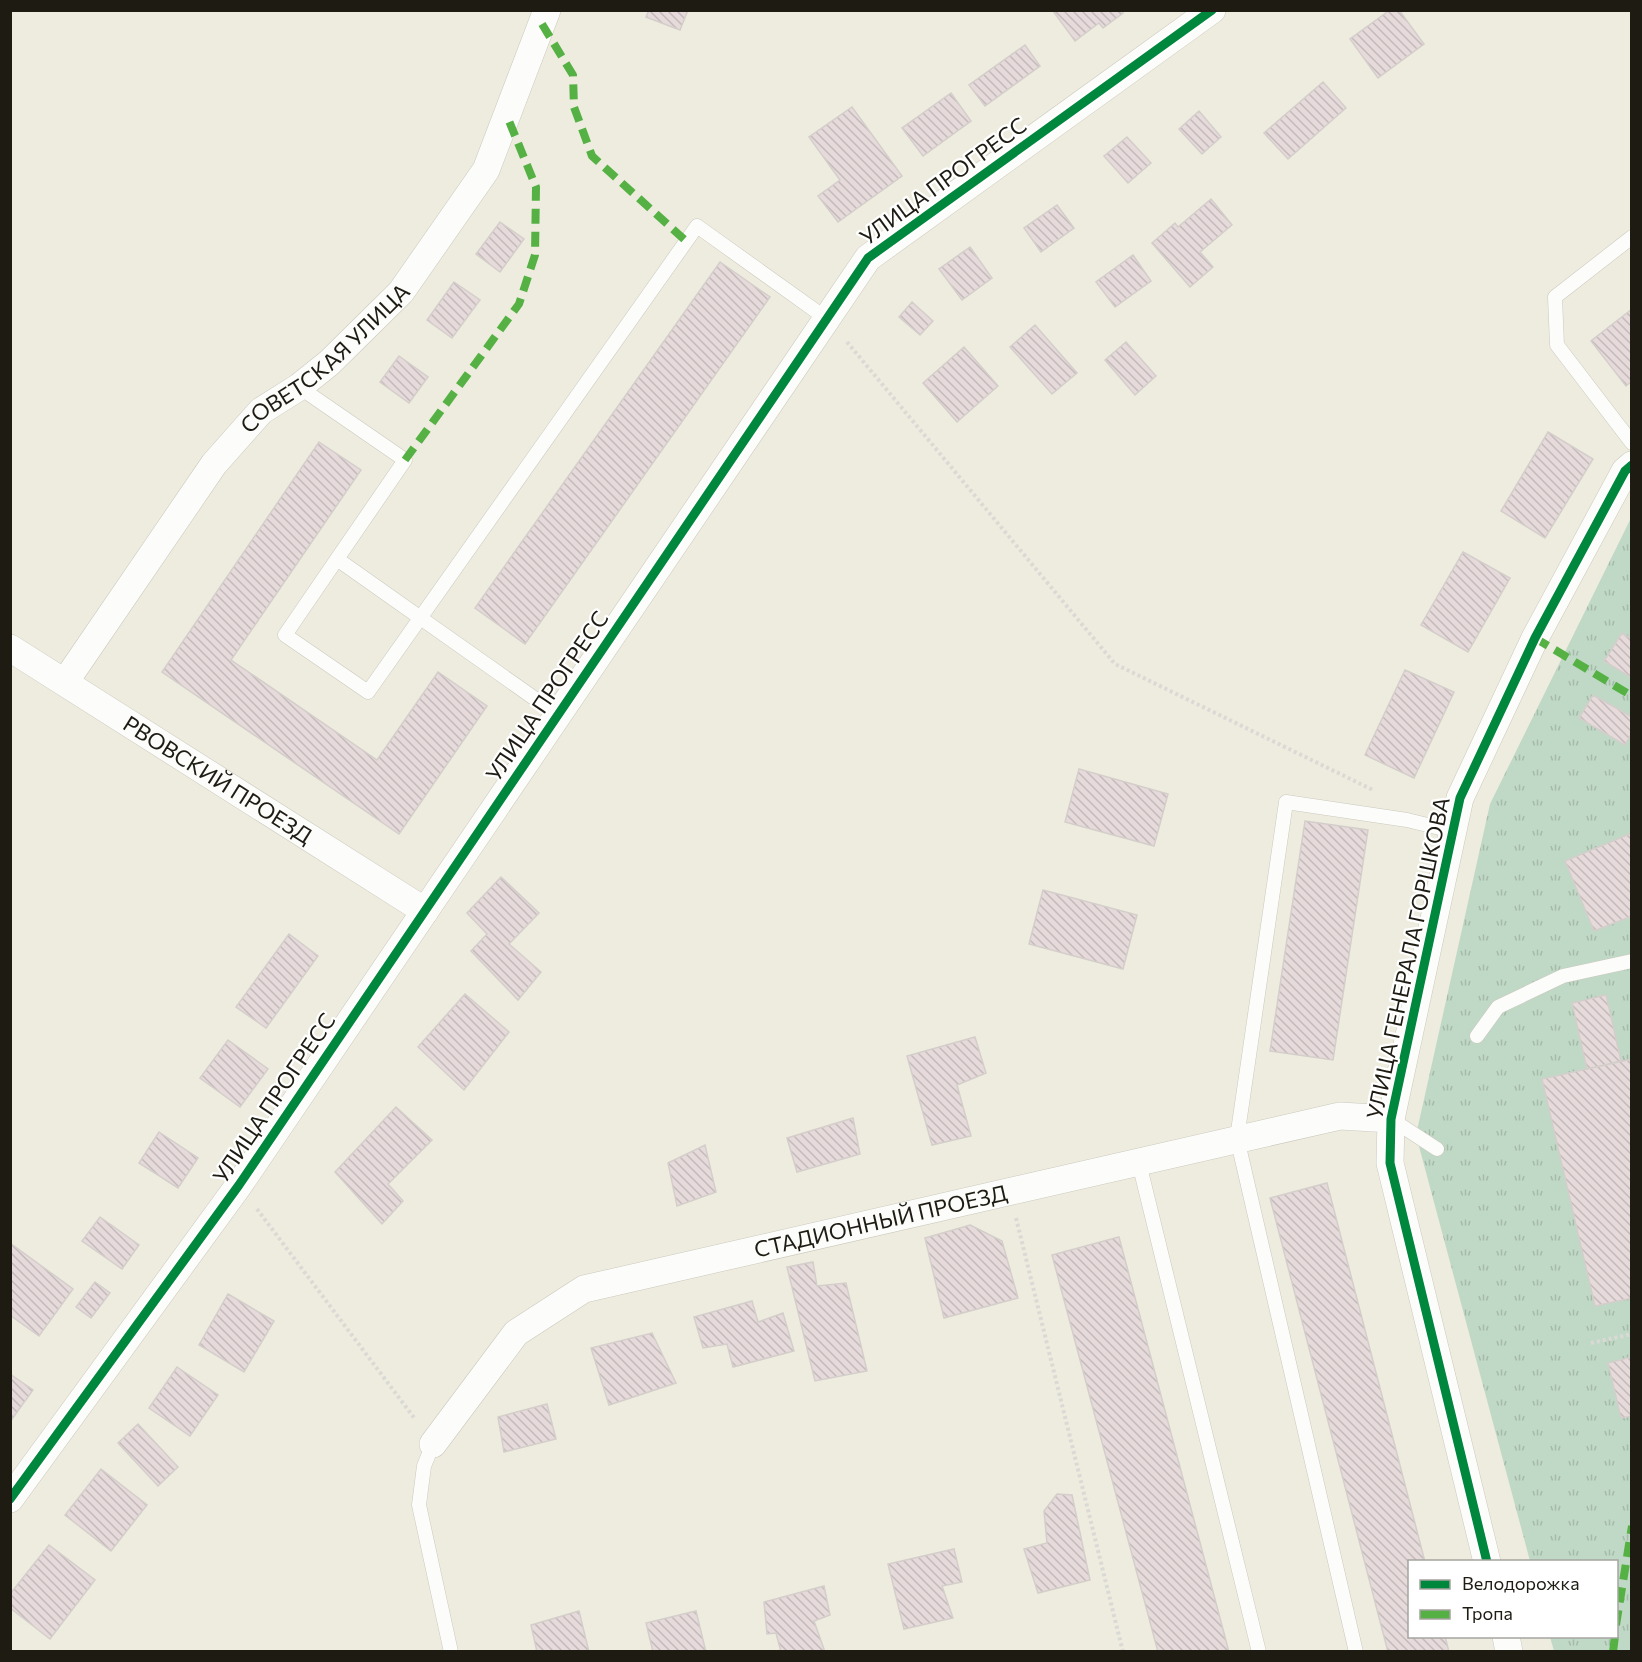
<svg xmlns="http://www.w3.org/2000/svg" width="1642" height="1662" viewBox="0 0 1642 1662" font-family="Commissioner,sans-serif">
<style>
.park{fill:url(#park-tufts)}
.building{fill:url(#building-back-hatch);stroke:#d4cecb;stroke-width:1.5}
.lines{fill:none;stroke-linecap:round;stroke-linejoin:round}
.lane-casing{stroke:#cbc9be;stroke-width:15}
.street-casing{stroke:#cbc9be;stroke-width:28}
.path{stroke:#dad9d5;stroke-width:4;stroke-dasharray:3 3;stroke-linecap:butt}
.lane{stroke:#fcfcfa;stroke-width:14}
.street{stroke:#fcfcfa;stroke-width:27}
.quiet{stroke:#55b144;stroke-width:8;stroke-dasharray:15 8;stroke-linecap:butt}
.cycleway-casing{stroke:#fff;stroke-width:13}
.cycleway{stroke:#00873e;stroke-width:9}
.labels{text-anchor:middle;stroke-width:4.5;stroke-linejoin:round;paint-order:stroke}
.street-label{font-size:22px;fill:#1d1b12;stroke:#fff}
</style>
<defs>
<pattern id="park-tufts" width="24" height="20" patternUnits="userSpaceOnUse" patternTransform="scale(1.5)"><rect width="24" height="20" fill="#c0d9c6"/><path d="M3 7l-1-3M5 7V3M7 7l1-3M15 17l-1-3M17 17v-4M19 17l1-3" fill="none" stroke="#a5baa9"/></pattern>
<pattern id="building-back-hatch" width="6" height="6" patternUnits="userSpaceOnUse" patternTransform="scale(1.5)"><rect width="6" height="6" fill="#e6dadb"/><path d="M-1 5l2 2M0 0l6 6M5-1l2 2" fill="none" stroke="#c5babb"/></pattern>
</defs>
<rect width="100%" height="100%" fill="#eeecde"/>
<path class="park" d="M 1631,518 L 1631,1651 L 1554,1651 L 1550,1637 L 1616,1636 L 1616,1562 L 1530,1561 L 1416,1135 L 1490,804 Z"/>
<path class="building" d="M 649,10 L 688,10 L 680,30 L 646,17 Z
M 1121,10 L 1123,13 L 1103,28 L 1099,23 L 1075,41 L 1053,11 Z
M 1390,10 L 1399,10 L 1424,44 L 1378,78 L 1350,39 Z
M 1025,45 L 1040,66 L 985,106 L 969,85 Z
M 1323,82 L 1346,108 L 1288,159 L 1264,133 Z
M 951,93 L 971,121 L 923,156 L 902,128 Z
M 852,107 L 902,176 L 838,222 L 818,196 L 840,180 L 809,137 Z
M 1199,111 L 1221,137 L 1202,154 L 1179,129 Z
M 1127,137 L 1151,163 L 1128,183 L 1104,156 Z
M 1211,199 L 1232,225 L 1200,252 L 1213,267 L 1190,287 L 1152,243 L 1175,223 L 1178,227 Z
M 1057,205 L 1074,228 L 1041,252 L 1024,228 Z
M 500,222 L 524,239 L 500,272 L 476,254 Z
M 970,247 L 992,278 L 962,300 L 939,269 Z
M 1133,255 L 1151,281 L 1115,307 L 1096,282 Z
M 720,262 L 770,297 L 525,644 L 475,608 Z
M 454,282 L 480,300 L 452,338 L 427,320 Z
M 912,302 L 933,321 L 920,335 L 899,317 Z
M 1632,309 L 1632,381 L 1626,386 L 1591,341 Z
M 1035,325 L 1077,373 L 1052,394 L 1010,347 Z
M 1126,342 L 1156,376 L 1135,395 L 1105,360 Z
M 964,347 L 998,386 L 957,422 L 923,383 Z
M 399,356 L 428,377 L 409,403 L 380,382 Z
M 1548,432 L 1593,459 L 1545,538 L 1501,511 Z
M 319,442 L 361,470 L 231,660 L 377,760 L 438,672 L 487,706 L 399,834 L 162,672 Z
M 1463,552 L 1510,578 L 1468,652 L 1421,625 Z
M 1622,633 L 1632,639 L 1632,678 L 1604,661 Z
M 1405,670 L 1454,692 L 1414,778 L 1365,755 Z
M 1593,695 L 1632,717 L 1632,733 L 1625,745 L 1579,718 Z
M 1079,769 L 1168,794 L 1154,846 L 1065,822 Z
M 1305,821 L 1368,830 L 1333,1060 L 1270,1051 Z
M 1632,833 L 1632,916 L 1594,931 L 1565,861 Z
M 501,877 L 539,913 L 509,944 L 541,972 L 518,1000 L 471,951 L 487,934 L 467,913 Z
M 1043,890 L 1137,915 L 1123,969 L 1029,944 Z
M 289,934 L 318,956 L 266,1028 L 236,1007 Z
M 465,994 L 509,1032 L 464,1090 L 418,1047 Z
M 1606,995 L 1621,1061 L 1587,1069 L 1572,1003 Z
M 975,1037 L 986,1073 L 957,1085 L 971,1136 L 932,1145 L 907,1056 Z
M 228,1040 L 268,1069 L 240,1107 L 200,1078 Z
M 1632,1059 L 1632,1298 L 1595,1306 L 1542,1079 Z
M 396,1107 L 432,1140 L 388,1184 L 403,1201 L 382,1224 L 335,1172 Z
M 853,1118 L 860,1154 L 797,1172 L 787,1138 Z
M 159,1132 L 198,1158 L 178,1188 L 139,1163 Z
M 705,1145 L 716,1192 L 677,1206 L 668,1163 Z
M 1327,1183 L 1425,1562 L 1410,1562 L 1410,1636 L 1445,1636 L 1449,1652 L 1388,1652 L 1270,1198 Z
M 100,1217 L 139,1245 L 122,1269 L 82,1241 Z
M 970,1225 L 1002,1241 L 1018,1298 L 944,1318 L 925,1238 Z
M 1119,1237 L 1229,1652 L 1158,1652 L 1052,1255 Z
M 10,1243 L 73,1289 L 39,1336 L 10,1315 Z
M 813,1262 L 817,1286 L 846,1283 L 867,1371 L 815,1381 L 787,1267 Z
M 95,1282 L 110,1293 L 91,1318 L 76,1307 Z
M 228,1294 L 274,1321 L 244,1372 L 199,1345 Z
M 752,1301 L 758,1322 L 783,1313 L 794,1351 L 733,1367 L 727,1344 L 703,1348 L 694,1317 Z
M 652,1333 L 676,1383 L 609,1405 L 591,1348 Z
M 1632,1357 L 1632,1416 L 1621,1418 L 1608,1363 Z
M 177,1367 L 218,1395 L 190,1436 L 149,1408 Z
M 10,1374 L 33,1390 L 10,1422 Z
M 547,1404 L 556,1439 L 504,1452 L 498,1417 Z
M 138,1424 L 178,1467 L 158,1486 L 118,1443 Z
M 101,1469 L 147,1505 L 111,1551 L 65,1515 Z
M 1057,1494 L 1072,1495 L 1090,1580 L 1038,1593 L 1024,1549 L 1047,1543 L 1044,1511 Z
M 49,1545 L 95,1580 L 50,1639 L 10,1608 L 10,1594 Z
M 954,1549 L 962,1582 L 942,1586 L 953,1618 L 904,1629 L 888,1564 Z
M 824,1586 L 830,1615 L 814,1621 L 825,1652 L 781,1652 L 776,1633 L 767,1634 L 764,1602 Z
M 579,1611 L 589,1652 L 537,1652 L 531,1625 Z
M 696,1611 L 706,1652 L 653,1652 L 646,1623 Z"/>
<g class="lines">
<g class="lane-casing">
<path id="lane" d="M 1632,237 L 1555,297 L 1557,345 L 1632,443
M 299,387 L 405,460 L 337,559
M 558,715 L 337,559 L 285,635 L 368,692 L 697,226 L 827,319
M 1477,1036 L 1498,1007 L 1563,976 L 1632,961
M 1391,1119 L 1437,1149
M 1139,1163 L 1259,1652
M 433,1444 L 424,1466 L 419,1505 L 451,1652
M 1356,1652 L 1237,1138 L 1286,802 L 1407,820 L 1452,831"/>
</g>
<g class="street-casing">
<g id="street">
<path id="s1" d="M 10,648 L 425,911"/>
<path id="s2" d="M 65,682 L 214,464 L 261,411 L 299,387 L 329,363 L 401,292 L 486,170 L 547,10"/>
<path id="s3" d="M 433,1444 L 516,1333 L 584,1289 L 1340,1116 L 1391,1119"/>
<path d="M 10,1499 L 239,1185 L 868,258 L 1212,10"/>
<path d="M 1487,1562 L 1390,1163 L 1391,1119 L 1460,798 L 1535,638 L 1625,471 L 1632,465"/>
<path d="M 1506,1636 L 1509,1652"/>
</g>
</g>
<path class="path" d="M 847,342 L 1115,664 L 1373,790
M 257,1209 L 415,1419
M 1016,1218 L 1123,1652
M 1591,1343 L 1632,1334"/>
<use href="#lane" class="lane"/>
<use href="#street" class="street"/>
<path class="quiet" d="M 542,24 L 573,75 L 574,107 L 592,156 L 686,241
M 405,460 L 519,304 L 535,255 L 536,187 L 507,116
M 1535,638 L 1632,696
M 1616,1625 L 1632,1526
M 1613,1652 L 1615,1636"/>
<g class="cycleway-casing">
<path id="cycleway" d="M 10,1499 L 239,1185 L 868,258 L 1212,10
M 1487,1562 L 1390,1163 L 1391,1119 L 1460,798 L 1535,638 L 1625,471 L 1632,465"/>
</g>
<use href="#cycleway" class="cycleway"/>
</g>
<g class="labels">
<g class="street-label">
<text transform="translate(943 181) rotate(-36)" y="8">УЛИЦА ПРОГРЕСС</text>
<text dy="8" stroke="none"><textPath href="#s2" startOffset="418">СОВЕТСКАЯ УЛИЦА</textPath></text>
<text transform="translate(547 696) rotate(-56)" y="8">УЛИЦА ПРОГРЕСС</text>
<text dy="8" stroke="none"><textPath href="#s1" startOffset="246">РВОВСКИЙ ПРОЕЗД</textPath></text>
<text transform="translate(1408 958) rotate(-78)" y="8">УЛИЦА ГЕНЕРАЛА ГОРШКОВА</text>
<text transform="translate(274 1098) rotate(-56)" y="8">УЛИЦА ПРОГРЕСС</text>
<text dy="8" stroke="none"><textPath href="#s3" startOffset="524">СТАДИОННЫЙ ПРОЕЗД</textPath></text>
</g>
</g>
<rect width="1642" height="1662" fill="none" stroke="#1d1b12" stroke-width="24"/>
<rect x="1408" y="1560" width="210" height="78" fill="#ffffff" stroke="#a5a4a0" stroke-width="1.5"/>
<rect x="1420" y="1580" width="30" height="9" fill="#00873e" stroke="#a5a4a0" stroke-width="1.5"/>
<text x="1462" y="1590" font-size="18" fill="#1d1b12">Велодорожка</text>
<rect x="1420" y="1610" width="30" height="9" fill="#55b144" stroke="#a5a4a0" stroke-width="1.5"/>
<text x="1462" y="1620" font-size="18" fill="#1d1b12">Тропа</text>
</svg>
